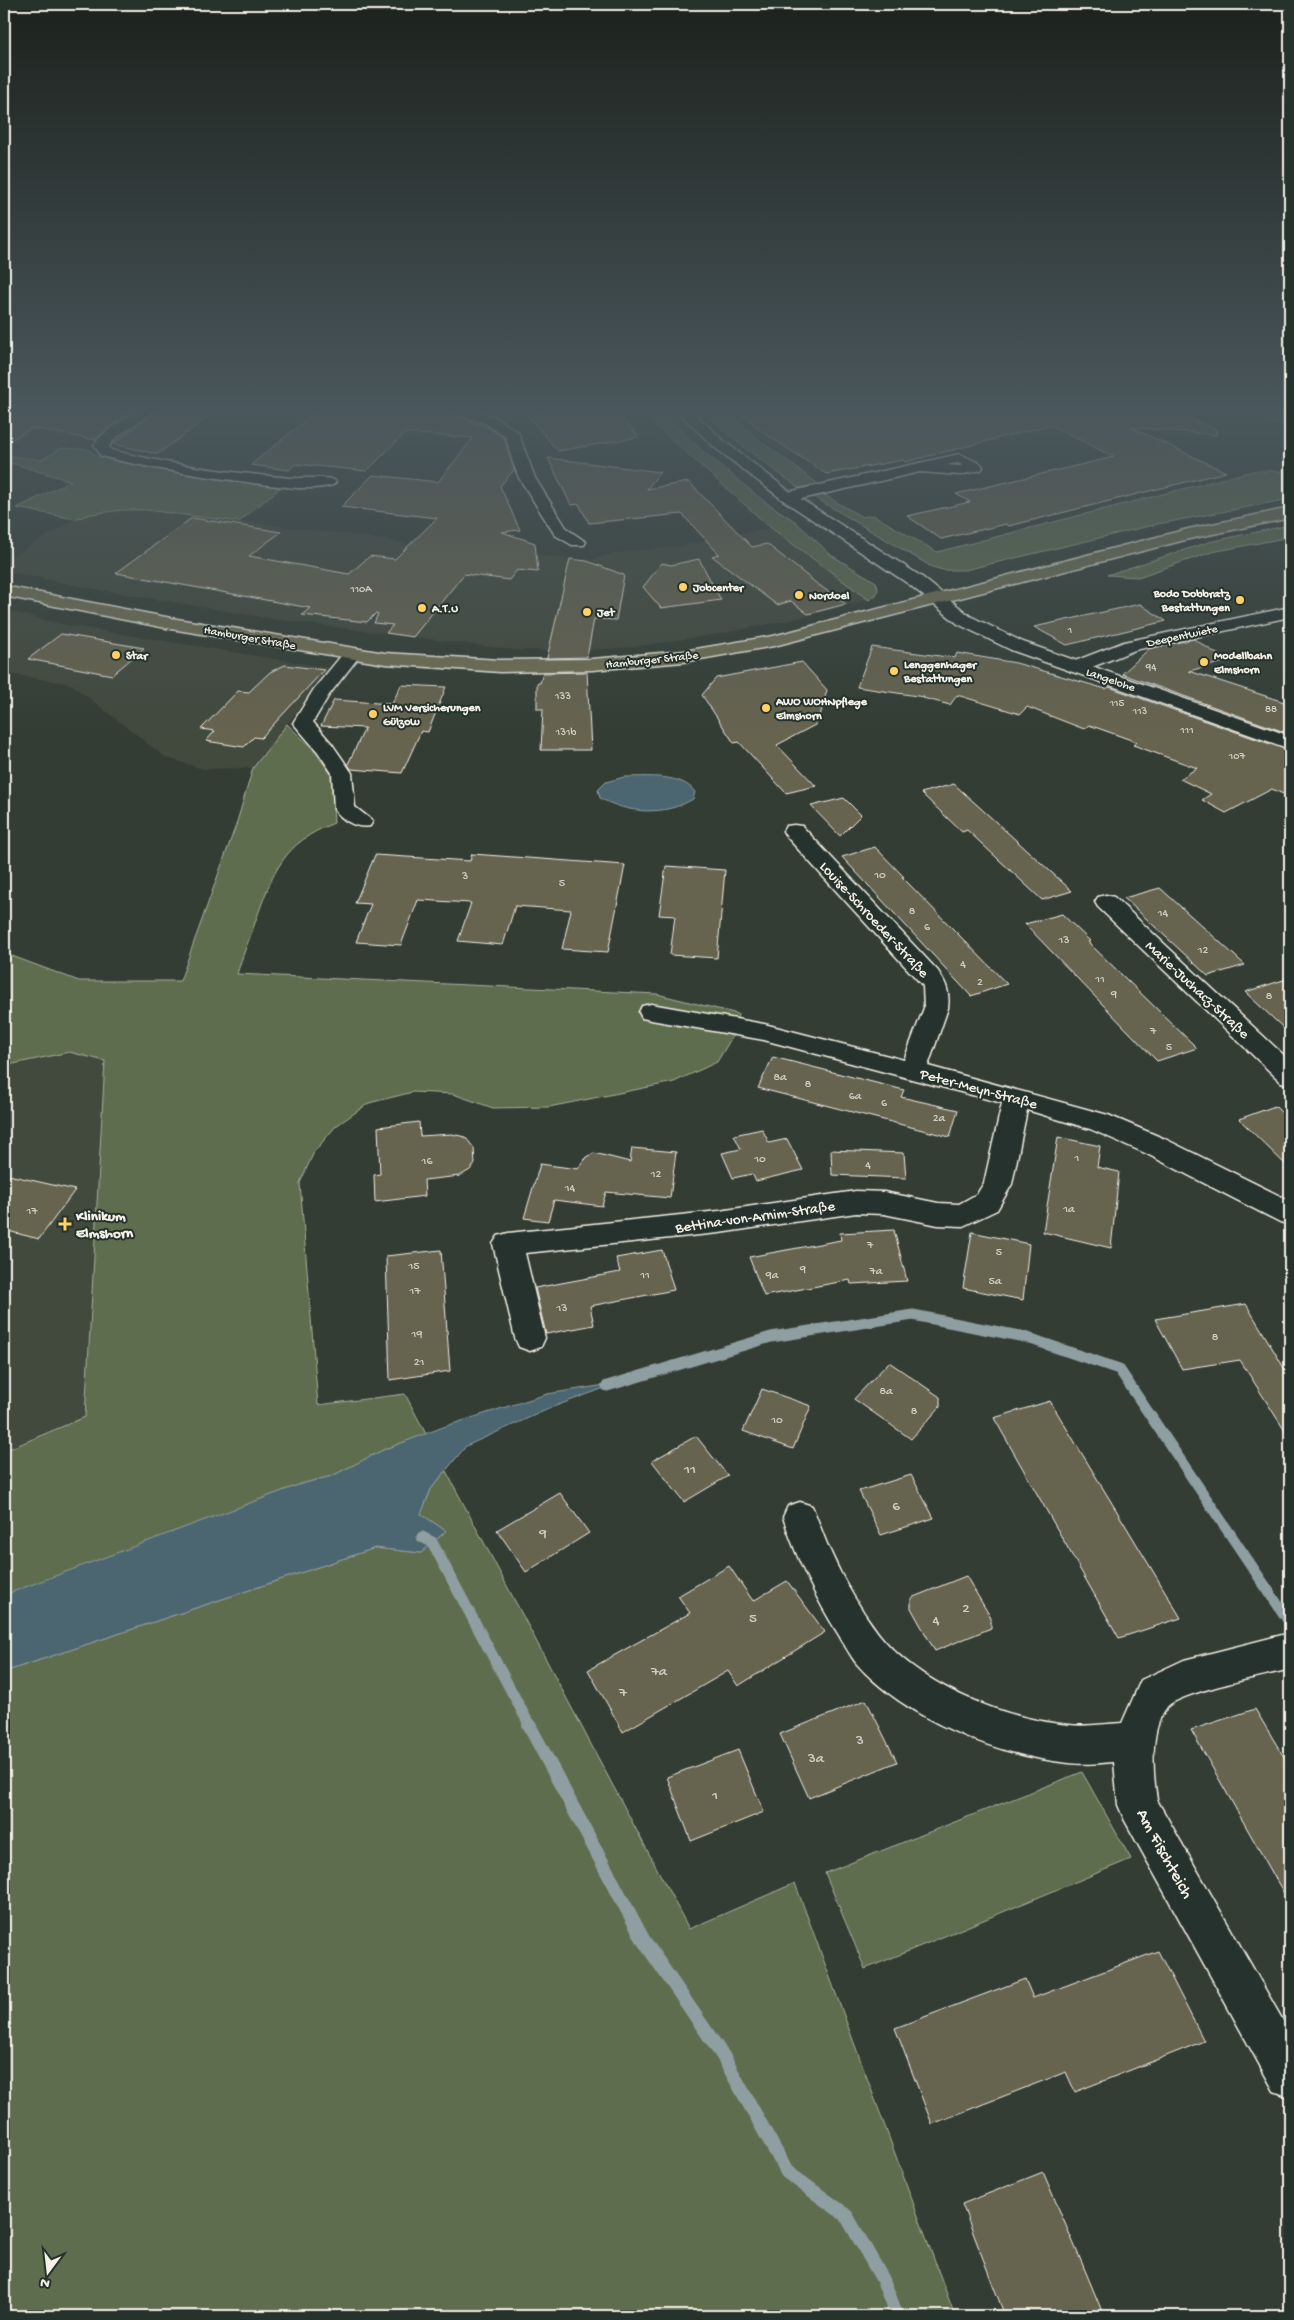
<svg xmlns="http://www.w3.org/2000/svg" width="1294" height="2320" viewBox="0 0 1294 2320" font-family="'Gochi Hand',sans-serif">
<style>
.built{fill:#42493c}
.green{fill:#5e6d4f;stroke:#a9af9c}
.water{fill:#4b6671;stroke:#8f9ea1}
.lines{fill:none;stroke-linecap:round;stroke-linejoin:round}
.stream-far1{stroke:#8f9ea1;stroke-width:11}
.stream{stroke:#8f9ea1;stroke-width:14}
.building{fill:#666450;stroke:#f4f1e8}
.street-casing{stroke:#f4f1e8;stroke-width:3}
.secondary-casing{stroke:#f4f1e8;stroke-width:3}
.primary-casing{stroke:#f4f1e8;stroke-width:3}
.street{fill:#26332d;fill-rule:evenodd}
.secondary{fill:#26332d;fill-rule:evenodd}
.primary{fill:#716f52;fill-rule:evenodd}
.poi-dot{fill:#ffd166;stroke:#26332d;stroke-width:2}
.labels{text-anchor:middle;stroke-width:4;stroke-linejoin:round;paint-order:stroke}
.far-number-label{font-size:11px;fill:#d0cec2}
.far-poi-label{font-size:12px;font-weight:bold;fill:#f4f1e8;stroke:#26332d;text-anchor:start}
.far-street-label{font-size:12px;fill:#f4f1e8;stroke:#26332d}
.number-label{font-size:12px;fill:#d0cec2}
.street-label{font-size:15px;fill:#f4f1e8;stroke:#26332d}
.poi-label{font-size:15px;font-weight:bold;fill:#f4f1e8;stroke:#26332d;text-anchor:start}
.near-number-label{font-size:15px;fill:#d0cec2}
.near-street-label{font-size:18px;fill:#f4f1e8;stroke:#26332d}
</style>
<rect width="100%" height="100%" fill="#333d34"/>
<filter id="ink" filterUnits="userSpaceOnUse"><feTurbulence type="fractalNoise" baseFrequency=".02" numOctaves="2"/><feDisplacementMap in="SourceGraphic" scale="10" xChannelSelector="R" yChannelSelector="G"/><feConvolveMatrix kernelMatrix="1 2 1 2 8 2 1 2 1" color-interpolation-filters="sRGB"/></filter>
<g filter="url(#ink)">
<path class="built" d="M 4,408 L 128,408 L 41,460 L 11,456 L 4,459 Z
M 122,510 L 181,514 L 360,536 L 463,554 L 521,553 L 587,561 L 609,554 L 680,546 L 771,528 L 869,600 L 794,619 L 725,633 L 633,647 L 575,651 L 515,650 L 272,619 L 90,588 L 4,571 L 4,561 L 75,519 L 91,514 Z
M 4,610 L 66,625 L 331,668 L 253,768 L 202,769 L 165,757 L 71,684 L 4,673 Z
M 4,1001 L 167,1029 L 85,1417 L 4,1451 Z"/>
<path class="green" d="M 636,408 L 656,408 L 697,446 L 761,499 L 796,522 L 831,555 L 876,582 L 878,589 L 876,595 L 869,600 L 771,528 Z
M 702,408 L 723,408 L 759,440 L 818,484 L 799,488 L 750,452 L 705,414 Z
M 1236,408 L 1290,408 L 1290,430 Z
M 62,448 L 89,449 L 95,455 L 112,461 L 187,475 L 281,487 L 239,522 L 146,510 L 122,510 L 91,514 L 75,519 L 17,508 L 71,481 L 4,461 L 4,459 L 11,456 L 41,460 Z
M 1253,471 L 1290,471 L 1290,499 L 1158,524 L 965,570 L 943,570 L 932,567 L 812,496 L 823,494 L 862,517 L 873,515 L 937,552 Z
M 1290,525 L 1290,537 L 1212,552 L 1138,577 L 1107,575 L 1209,542 Z
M 287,724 L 313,749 L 331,774 L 334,823 C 283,843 273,872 256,920 C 250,938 242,956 237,974 L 657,994 L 738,1014 L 735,1032 L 717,1062 L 674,1082 L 549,1107 L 493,1108 L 453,1094 L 413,1092 L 369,1103 L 336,1126 L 314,1152 L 300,1183 L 318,1405 L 405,1394 L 426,1434 L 383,1450 L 332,1476 L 301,1484 L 4,1597 L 4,1451 L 85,1417 L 105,1061 L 69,1052 L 4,1066 L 4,953 L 79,981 L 180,981 L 236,825 L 253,768 Z
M 446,1471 L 689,1929 L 795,1883 L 955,2316 L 4,2316 L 4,1672 L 375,1548 L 421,1553 L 446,1531 L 421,1514 L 431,1489 Z
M 1082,1772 L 1131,1859 L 865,1969 L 825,1873 Z"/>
<path class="water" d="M 624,777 C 646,777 681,773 695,792 L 693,799 C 665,816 628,814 600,798 L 598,790 L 606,782 Z
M 618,1383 L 553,1407 L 466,1446 L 431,1489 L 421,1514 L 446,1531 L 421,1553 L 375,1548 L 4,1672 L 4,1595 L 301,1484 L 332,1476 L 383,1450 L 446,1426 L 547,1394 Z"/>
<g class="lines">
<path class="stream-far1" d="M 607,1386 L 771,1337 L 913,1315 L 1025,1337 L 1119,1369 L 1290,1623
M 422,1537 L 432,1542 L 530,1726"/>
<path class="stream" d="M 529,1725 L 644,1941 L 723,2056 L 787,2172 L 846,2215 L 883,2280 L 897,2316"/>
</g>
<path class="building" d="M 4,408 L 102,408 L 132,411 L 108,428 L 95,440 L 32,428 L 4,444 Z
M 330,408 L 432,408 L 487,427 L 504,438 L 514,470 L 500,486 L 520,530 L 502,532 L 535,543 L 538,572 L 517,570 L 509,580 L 464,574 L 413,637 L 386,633 L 393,625 L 374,623 L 378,614 L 376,613 L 367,622 L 302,615 L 310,608 L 116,573 L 192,518 L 281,532 L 249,556 L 349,574 L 370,556 L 395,559 L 437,518 L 341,507 L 373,475 L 438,482 L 473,438 L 405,433 L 367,471 L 295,464 L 289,470 L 251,465 L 313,414 L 321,415 Z
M 576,408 L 612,408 L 639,437 L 558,451 L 527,415 Z
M 734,408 L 1107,408 L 1105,416 L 1107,417 L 1108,408 L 1165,408 L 1217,430 L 1216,435 L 1130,427 L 1226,472 L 1009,526 L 1006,524 L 941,539 L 907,516 L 970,502 L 956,494 L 1114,457 L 1050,425 L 905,462 L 903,460 L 826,474 L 766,434 Z
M 153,414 L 175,416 L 204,420 L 158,454 L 113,444 Z
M 548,458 L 660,472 L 647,489 L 689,482 L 752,547 L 767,544 L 816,583 L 846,604 L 808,614 L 791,601 L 777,605 L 712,556 L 719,554 L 682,514 L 589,523 L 579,504 L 571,505 Z
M 570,559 L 587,561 L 624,575 L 616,620 L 594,619 L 587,657 L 547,658 Z
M 699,559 L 721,600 L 661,608 L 643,587 L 662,563 L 671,565 Z
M 1140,604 L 1166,621 L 1067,645 L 1034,627 Z
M 61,634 L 144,648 L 112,675 L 28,659 Z
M 1194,639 L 1228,661 L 1189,671 L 1290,704 L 1290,734 L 1122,674 L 1149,649 Z
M 872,647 L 955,658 L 957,653 L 1016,663 L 1106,689 L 1109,687 L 1290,751 L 1290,797 L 1272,789 L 1226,813 L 1202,800 L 1211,794 L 1180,779 L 1197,768 L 1133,745 L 1137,742 L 1089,725 L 1084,729 L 1027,707 L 1020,714 L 957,695 L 950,705 L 923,698 L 924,697 L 857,687 Z
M 802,662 L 827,690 L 819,720 L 815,725 L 777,745 L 816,786 L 786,793 L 739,742 L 734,743 L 702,695 L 716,678 Z
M 285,665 L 324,670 L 261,738 L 254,737 L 244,747 L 206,741 L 215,731 L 201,729 L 238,691 L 249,692 L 270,672 Z
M 587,672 L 591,750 L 541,750 L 543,709 L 537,709 L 537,683 L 540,683 L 543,673 Z
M 401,685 L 446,687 L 428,732 L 421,731 L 402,773 L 351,769 L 348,764 L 365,728 L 321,726 L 334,700 L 392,704 Z
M 954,784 L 1072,891 L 1042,900 L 967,830 L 962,832 L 921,793 Z
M 844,798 L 861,815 L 840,836 L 811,806 Z
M 875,847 L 904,877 L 902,877 L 1007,984 L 971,996 L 842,857 Z
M 472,854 L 625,865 L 608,952 L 562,949 L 571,910 L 515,906 L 503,945 L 458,941 L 471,903 L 418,900 L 401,945 L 356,942 L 371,904 L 355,903 L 375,855 L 470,861 Z
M 666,866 L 725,870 L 717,958 L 670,955 L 675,916 L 659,915 Z
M 1160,888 L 1211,934 L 1245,965 L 1208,976 L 1124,898 Z
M 1062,914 L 1090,941 L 1088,942 L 1197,1048 L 1157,1061 L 1025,924 Z
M 1290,978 L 1290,1034 L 1245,992 Z
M 773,1057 L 904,1090 L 901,1097 L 958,1110 L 950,1137 L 758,1088 Z
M 1275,1106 L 1290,1121 L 1290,1169 L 1239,1119 Z
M 419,1122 L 420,1136 L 452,1134 L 465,1137 L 474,1148 L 475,1164 L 470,1170 L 460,1176 L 424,1180 L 425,1196 L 375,1202 L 374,1175 L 380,1174 L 378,1127 Z
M 762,1129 L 769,1143 L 787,1139 L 803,1170 L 756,1181 L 752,1174 L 733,1178 L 722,1153 L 741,1149 L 734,1135 Z
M 1058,1137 L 1100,1146 L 1097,1167 L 1119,1172 L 1111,1248 L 1043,1232 Z
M 632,1148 L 676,1152 L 670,1198 L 606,1192 L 602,1206 L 554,1200 L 548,1221 L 524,1218 L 540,1164 L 578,1169 L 586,1157 L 594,1153 L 630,1162 Z
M 831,1150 L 904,1153 L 906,1178 L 832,1175 Z
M 4,1174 L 75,1190 L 39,1239 L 4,1230 Z
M 894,1230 L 907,1281 L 851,1284 L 850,1280 L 764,1296 L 749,1257 L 841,1240 L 840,1233 Z
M 972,1232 L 1029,1244 L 1023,1300 L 963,1288 Z
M 441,1250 L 450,1371 L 390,1380 L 386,1256 Z
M 662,1250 L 674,1290 L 590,1306 L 594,1325 L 546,1334 L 535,1288 L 620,1272 L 616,1258 Z
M 1246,1304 L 1290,1378 L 1290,1439 L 1240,1360 L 1182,1369 L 1155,1319 Z
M 889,1362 L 940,1397 L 940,1407 L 911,1439 L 854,1399 Z
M 762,1389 L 811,1406 L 793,1449 L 743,1431 Z
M 1050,1401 L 1127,1528 L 1181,1618 L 1119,1638 L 994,1418 Z
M 696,1436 L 728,1476 L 684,1502 L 652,1461 Z
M 911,1475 L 934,1518 L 881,1535 L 859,1491 Z
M 560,1493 L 589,1533 L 526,1572 L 497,1530 Z
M 729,1566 L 753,1601 L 787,1581 L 825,1632 L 738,1686 L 728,1671 L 623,1732 L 588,1670 L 690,1613 L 678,1596 Z
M 966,1576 L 991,1618 L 991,1628 L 935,1651 L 911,1608 L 911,1598 Z
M 866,1700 L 897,1762 L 809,1798 L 780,1734 Z
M 1255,1709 L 1290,1767 L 1290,1904 L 1191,1730 Z
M 738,1750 L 764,1812 L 691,1841 L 667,1777 Z
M 1158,1951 L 1204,2041 L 1075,2092 L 1066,2072 L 932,2124 L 895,2028 L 1025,1979 L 1033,1998 Z
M 1043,2172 L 1082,2263 L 1104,2316 L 1005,2316 L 962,2204 Z"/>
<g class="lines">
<g class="street-casing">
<path id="street" d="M 141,408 L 158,408 L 117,437 L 109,446 L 111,450 C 170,465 231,473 291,478 C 301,479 331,475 336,482 L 333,485 C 307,492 279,486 253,483 C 202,476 151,469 101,456 L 94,445 C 105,429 125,419 141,408 Z
M 445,408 L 467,408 L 495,417 L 518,432 L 535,478 L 567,529 L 586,542 L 584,545 L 572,545 L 555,535 L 519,478 L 512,460 L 506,437 L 485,423 L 447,411 Z
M 960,454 L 981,464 L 983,467 L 981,470 L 960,475 L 920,472 L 788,502 L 783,500 L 780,497 L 783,494 L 788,492 ZM 958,463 L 963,466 L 947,465 Z
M 1290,607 L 1290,617 L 1135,650 L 1077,673 L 1070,671 L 1068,667 L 1070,663 L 1124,642 Z
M 352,649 L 358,650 L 361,654 L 329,695 L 313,722 L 332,744 L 352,773 L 355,807 L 373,821 L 370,826 C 356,829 342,820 334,809 L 332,773 L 318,752 L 293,723 L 314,689 L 346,650 Z
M 794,825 L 802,826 L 938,971 C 946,983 950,992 948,1008 L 928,1066 L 1108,1115 L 1165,1139 L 1290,1201 L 1290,1225 L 1280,1222 L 1145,1153 L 1090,1129 L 1027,1110 L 1012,1184 L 997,1210 L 963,1226 L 938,1225 L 884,1214 L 856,1213 L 719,1233 L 525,1253 L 545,1338 L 541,1347 L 530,1351 L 519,1347 L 515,1338 L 493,1244 L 498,1236 L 508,1233 L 719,1211 L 856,1191 L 884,1192 L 938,1203 L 959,1204 L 977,1194 L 984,1183 L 1002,1103 L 764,1040 L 651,1020 L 642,1018 L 639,1012 L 642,1006 L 651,1004 L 764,1024 L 904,1060 L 924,1008 L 923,986 L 786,836 L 783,831 L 786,826 Z
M 1106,895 L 1114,897 L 1290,1061 L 1290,1085 L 1281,1082 L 1098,907 L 1095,902 L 1098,897 Z
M 800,1502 L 812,1506 C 819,1522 824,1539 832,1555 C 844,1582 861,1610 878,1633 C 919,1686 1004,1719 1069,1725 C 1086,1727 1104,1724 1122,1723 L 1141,1680 L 1184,1660 L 1290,1633 L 1290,1669 C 1268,1675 1179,1692 1167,1707 C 1149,1729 1153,1774 1157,1800 L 1290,2033 L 1290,2097 L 1274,2091 L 1124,1819 L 1118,1805 L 1114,1762 C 1099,1763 1084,1765 1069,1763 C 997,1756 904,1718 856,1663 C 850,1655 845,1646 840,1637 C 816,1599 797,1560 783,1517 L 788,1506 Z"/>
</g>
<g class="secondary-casing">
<path id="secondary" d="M 674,408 L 689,408 L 724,441 L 793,494 L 922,577 L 970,616 L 1023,642 L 1290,736 L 1290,749 L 1011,650 L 958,624 L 910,585 L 783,500 L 714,447 Z"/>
</g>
<g class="primary-casing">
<path id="primary" d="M 1290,508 L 1290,518 L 1189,539 L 774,646 L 684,662 L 592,670 L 500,672 L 385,664 L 171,629 L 4,596 L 4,586 L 171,618 L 385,653 L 500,660 L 592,659 L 684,651 L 773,636 L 1188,529 Z"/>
</g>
<use href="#street" class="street"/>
<use href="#secondary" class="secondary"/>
<use href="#primary" class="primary"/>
</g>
</g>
<linearGradient id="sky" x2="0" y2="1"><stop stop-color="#1c221d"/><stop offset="0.56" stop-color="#4a575c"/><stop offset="1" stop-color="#4a575c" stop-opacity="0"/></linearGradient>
<rect width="1294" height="733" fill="url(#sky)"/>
<g class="poi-dot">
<circle cx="683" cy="587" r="5"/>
<circle cx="799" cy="595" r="5"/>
<circle cx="1240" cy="600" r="5"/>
<circle cx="422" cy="608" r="5"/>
<circle cx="587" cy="612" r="5"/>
<circle cx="116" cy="655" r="5"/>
<circle cx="1204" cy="662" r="5"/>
<circle cx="894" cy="671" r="5"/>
<circle cx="766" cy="708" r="5"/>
<circle cx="373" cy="714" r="5"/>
<path d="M62.5 1216.5h5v5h5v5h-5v5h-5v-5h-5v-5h5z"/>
</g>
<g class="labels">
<g class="far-number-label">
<text x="361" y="592">110A</text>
<text x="1070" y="633">1</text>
<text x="1151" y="670">94</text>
<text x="563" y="699">133</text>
<text x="1117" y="706">115</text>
<text x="1271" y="712">88</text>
<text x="1140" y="714">113</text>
<text x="1187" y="733">111</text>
<text x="566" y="735">131b</text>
<text x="1237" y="759">107</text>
</g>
<g class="far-poi-label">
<text x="693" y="591">Jobcenter</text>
<text x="1230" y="597" text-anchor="end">Bodo Dobbratz<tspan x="1230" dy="14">Bestattungen</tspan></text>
<text x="809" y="599">Nordoel</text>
<text x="432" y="612">A.T.U</text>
<text x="597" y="616">Jet</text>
<text x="126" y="659">Star</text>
<text x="1214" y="659">Modellbahn<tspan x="1214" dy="14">Elmshorn</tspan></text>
<text x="904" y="668">Lenggenhager<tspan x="904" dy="14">Bestattungen</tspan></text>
<text x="776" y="705">AWO WOHNpflege<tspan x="776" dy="14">Elmshorn</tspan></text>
<text x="383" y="711">LVM Versicherungen<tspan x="383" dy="14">Gülzow</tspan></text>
</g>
<g class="far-street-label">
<text transform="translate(1182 635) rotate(-12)" y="4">Deepentwiete</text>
<text transform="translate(250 637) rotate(10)" y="4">Hamburger Straße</text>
<text transform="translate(652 659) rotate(-6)" y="4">Hamburger Straße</text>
<text transform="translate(1111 679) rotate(19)" y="4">Langelohe</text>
</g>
<g class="number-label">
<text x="880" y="878">10</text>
<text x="465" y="879">3</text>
<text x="562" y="886">5</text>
<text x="912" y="914">8</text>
<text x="1163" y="916">14</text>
<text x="927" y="930">6</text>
<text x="1064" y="943">13</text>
<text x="1203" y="953">12</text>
<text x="963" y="967">4</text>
<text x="1100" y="982">11</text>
<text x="980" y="985">2</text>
<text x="1114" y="997">9</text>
<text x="1269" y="999">8</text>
<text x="1153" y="1034">7</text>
<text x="1169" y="1050">5</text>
<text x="780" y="1080">8a</text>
<text x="808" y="1087">8</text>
<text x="855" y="1099">6a</text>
<text x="884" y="1106">6</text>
<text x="939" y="1121">2a</text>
<text x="1077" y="1161">1</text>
<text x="760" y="1162">10</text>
<text x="427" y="1164">16</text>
<text x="868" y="1168">4</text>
<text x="656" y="1177">12</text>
<text x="570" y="1191">14</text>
<text x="1069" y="1212">1a</text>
<text x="32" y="1214">17</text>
<text x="870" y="1248">7</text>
<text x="999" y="1255">5</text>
<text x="414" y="1269">15</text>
<text x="803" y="1272">9</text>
<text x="876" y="1274">7a</text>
<text x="645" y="1278">11</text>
<text x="772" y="1278">9a</text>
<text x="995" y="1284">5a</text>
<text x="415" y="1294">17</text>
<text x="562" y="1311">13</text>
<text x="417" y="1337">19</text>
<text x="1215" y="1340">8</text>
<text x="419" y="1365">21</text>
<text x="886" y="1394">8a</text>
<text x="914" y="1414">8</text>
<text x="777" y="1423">10</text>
</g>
<g class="street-label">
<text transform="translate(875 919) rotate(47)" y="5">Louise-Schroeder-Straße</text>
<text transform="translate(1198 989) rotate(43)" y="5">Marie-Juchacz-Straße</text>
<text transform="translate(979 1088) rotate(15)" y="5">Peter-Meyn-Straße</text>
<text transform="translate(755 1216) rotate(-8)" y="5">Bettina-von-Arnim-Straße</text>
</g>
<g class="poi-label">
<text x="76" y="1220">Klinikum<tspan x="76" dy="17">Elmshorn</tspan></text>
</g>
<g class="near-number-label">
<text x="690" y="1473">11</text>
<text x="896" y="1510">6</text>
<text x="543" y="1537">9</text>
<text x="966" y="1612">2</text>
<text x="753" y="1622">5</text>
<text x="936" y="1624">4</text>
<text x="659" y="1675">7a</text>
<text x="623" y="1696">7</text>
<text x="860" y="1744">3</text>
<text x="816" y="1762">3a</text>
<text x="715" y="1799">1</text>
</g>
<g class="near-street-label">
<text transform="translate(1166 1853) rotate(61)" y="6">Am Fischteich</text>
</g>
</g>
<rect width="1294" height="2320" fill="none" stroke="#26332d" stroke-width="20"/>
<rect x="10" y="10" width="1274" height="2300" fill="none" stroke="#f4f1e8" stroke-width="2" filter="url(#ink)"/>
<g transform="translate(48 2272) rotate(195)" stroke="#26332d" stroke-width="4" paint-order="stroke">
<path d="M0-4L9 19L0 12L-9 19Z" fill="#f4f1e8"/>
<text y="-8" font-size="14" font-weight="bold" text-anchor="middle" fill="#f4f1e8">N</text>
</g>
</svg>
